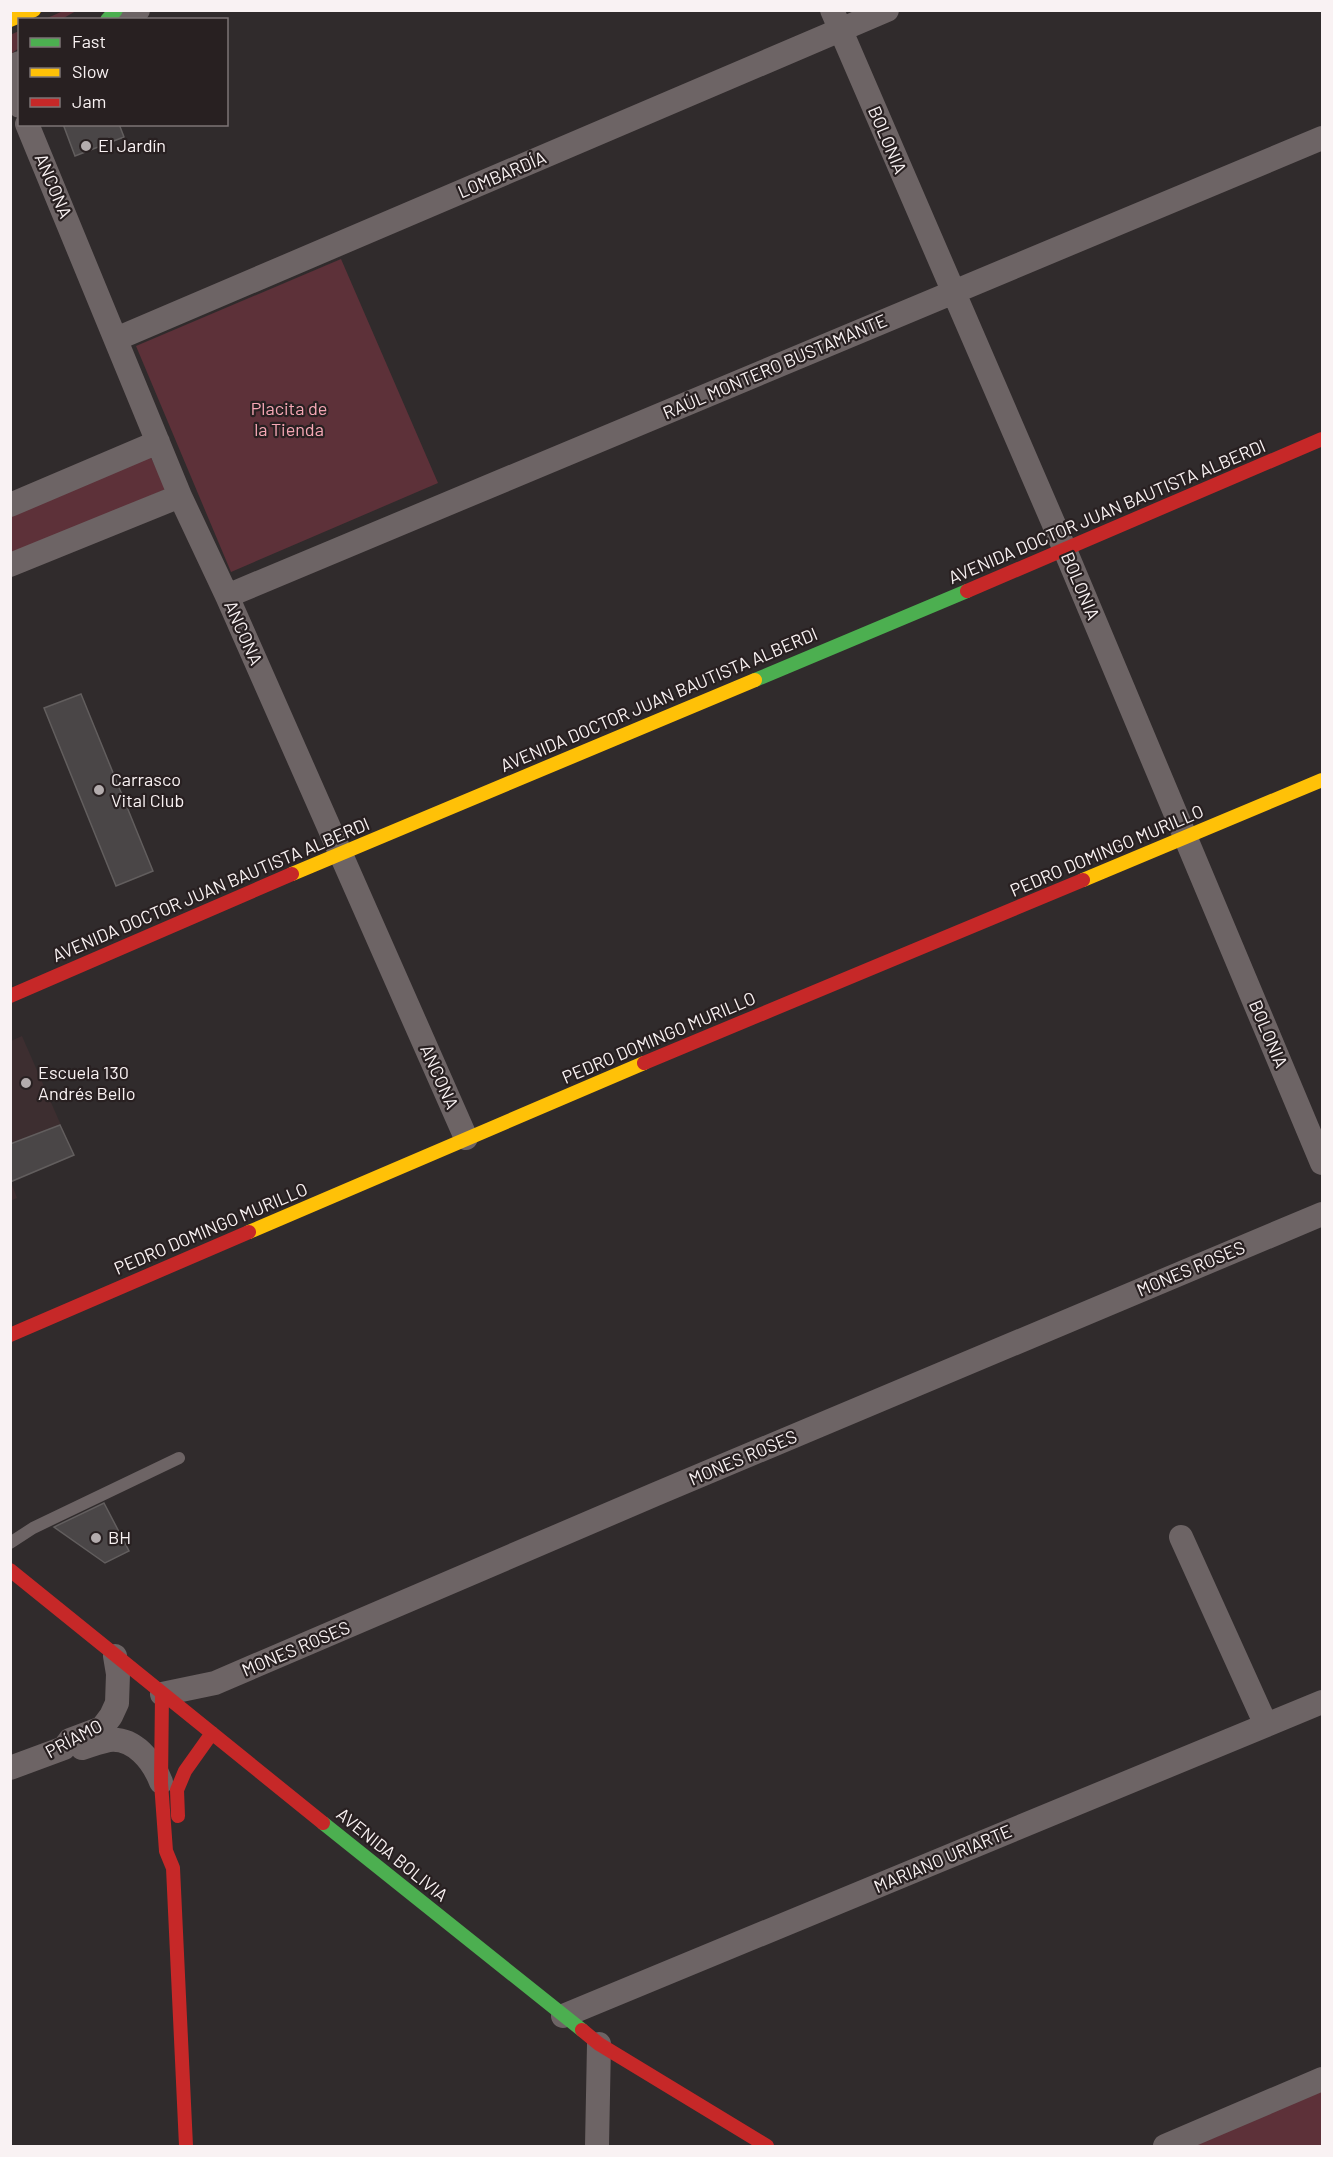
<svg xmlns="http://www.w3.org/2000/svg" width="1333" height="2157" viewBox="0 0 1333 2157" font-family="Barlow,sans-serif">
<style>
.built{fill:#3d2e30}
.green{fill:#5d3139}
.building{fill:#4a4647;stroke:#625e5e;stroke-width:1.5}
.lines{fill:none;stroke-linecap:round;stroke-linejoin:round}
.lane{stroke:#6d6465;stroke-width:12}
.street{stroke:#6d6465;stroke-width:24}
.fast{stroke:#4caf50;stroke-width:14}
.slow{stroke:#ffc107;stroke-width:14}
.jam{stroke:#c62828;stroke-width:14}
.poi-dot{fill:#b3acad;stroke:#282021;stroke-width:2}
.labels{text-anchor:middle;stroke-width:4.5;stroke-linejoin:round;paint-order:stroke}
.street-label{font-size:18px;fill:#f9f2f3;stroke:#282021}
.poi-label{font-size:18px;fill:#f9f2f3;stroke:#282021;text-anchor:start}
.park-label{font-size:18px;fill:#f6a8b5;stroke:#282021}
</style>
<rect width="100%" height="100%" fill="#302b2c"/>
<path class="built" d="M 22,1036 L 74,1155 L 11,1182 L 17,1198 L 10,1201 L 11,1041 Z"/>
<path class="green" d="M 63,11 L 76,11 L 62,19 L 43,20 Z
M 19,31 L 19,48 L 11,54 L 10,35 Z
M 341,259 L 438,483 L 231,572 L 136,346 Z
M 149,453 L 164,485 L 164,490 L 11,555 L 11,510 Z
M 1322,2086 L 1322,2146 L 1185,2146 Z"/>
<path class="building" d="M 63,124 L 119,124 L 124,137 L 75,156 Z
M 81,694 L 153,871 L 116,886 L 44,708 Z
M 60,1125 L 74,1155 L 10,1182 L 10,1144 Z
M 104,1503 L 129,1551 L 105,1563 L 54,1527 Z"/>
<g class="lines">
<path class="lane" d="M 10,1543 L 33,1528 L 179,1458"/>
<path class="street" d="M 832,10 L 1065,550 L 1322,1163
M 116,20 L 138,10
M 10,67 L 20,63
M 10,85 L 20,106
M 27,124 L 180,496 L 227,596 L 466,1138
M 116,339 L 887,10
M 10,505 L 158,442
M 10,565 L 180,496
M 227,596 L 1322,138
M 1181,1537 L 1266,1725
M 162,1694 L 215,1683 L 656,1494 L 1322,1214
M 82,1748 C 91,1745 100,1742 109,1740 C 134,1737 153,1761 161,1782
M 10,1768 L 64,1748 L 70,1740 L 102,1728 L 111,1716 L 117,1703 L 118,1674 L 115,1656
M 563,2016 L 1322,1702
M 597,2146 L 599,2044
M 1165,2146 L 1322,2079"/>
<path class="fast" d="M 107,20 L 116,10
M 755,680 L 967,591
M 323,1823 L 582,2030"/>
<path class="slow" d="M 10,20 L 34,10
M 292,874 L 755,680
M 1083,880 L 1322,780
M 249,1232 L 644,1063"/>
<path class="jam" d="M 967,591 L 1322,439
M 10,996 L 292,874
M 644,1063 L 1083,880
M 10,1335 L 249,1232
M 10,1570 L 323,1823
M 162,1694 L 161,1783 L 166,1851 L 173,1868 L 186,2146
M 178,1816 L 177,1790 L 185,1771 L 212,1733
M 582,2030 L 599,2044 L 767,2146"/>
</g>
<g class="poi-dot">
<circle cx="86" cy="146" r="6"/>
<circle cx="99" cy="790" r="6"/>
<circle cx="26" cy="1083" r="6"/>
<circle cx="96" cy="1538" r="6"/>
</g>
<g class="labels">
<g class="street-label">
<text transform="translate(887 140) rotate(67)" y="6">BOLONIA</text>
<text transform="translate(502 175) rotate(-23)" y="6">LOMBARDÍA</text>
<text transform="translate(53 186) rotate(67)" y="6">ANCONA</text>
<text transform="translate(775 367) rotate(-23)" y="6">RAÚL MONTERO BUSTAMANTE</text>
<text transform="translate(1107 512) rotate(-23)" y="6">AVENIDA DOCTOR JUAN BAUTISTA ALBERDI</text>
<text transform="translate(1080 586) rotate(67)" y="6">BOLONIA</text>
<text transform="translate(243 633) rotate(66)" y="6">ANCONA</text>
<text transform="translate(659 700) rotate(-23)" y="6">AVENIDA DOCTOR JUAN BAUTISTA ALBERDI</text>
<text transform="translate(1107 851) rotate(-23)" y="6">PEDRO DOMINGO MURILLO</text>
<text transform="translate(211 890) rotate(-23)" y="6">AVENIDA DOCTOR JUAN BAUTISTA ALBERDI</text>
<text transform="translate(1268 1034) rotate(67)" y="6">BOLONIA</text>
<text transform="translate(659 1038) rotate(-23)" y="6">PEDRO DOMINGO MURILLO</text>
<text transform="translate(439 1077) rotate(66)" y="6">ANCONA</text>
<text transform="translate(211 1229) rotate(-23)" y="6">PEDRO DOMINGO MURILLO</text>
<text transform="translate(1191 1269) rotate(-23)" y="6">MONES ROSES</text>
<text transform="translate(743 1458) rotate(-23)" y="6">MONES ROSES</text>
<text transform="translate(296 1649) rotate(-23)" y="6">MONES ROSES</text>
<text transform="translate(74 1739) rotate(-28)" y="6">PRÍAMO</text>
<text transform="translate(392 1855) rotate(39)" y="6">AVENIDA BOLIVIA</text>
<text transform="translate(943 1859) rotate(-23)" y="6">MARIANO URIARTE</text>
</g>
<g class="poi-label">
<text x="98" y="152">El Jardín</text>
<text x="111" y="786">Carrasco<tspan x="111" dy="21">Vital Club</tspan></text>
<text x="38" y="1079">Escuela 130<tspan x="38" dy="21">Andrés Bello</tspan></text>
<text x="108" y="1544">BH</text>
</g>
<g class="park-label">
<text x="289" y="415">Placita de<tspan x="289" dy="21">la Tienda</tspan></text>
</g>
</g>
<rect width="1333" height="2157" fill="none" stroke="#f9f2f3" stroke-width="24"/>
<rect x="18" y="18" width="210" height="108" fill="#282021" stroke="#7c7475" stroke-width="1.5"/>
<rect x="30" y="38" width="30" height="9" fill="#4caf50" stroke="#7c7475" stroke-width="1.5"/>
<text x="72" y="48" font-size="18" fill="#f9f2f3">Fast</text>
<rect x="30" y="68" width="30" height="9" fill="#ffc107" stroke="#7c7475" stroke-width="1.5"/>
<text x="72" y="78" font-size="18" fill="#f9f2f3">Slow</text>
<rect x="30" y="98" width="30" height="9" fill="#c62828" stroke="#7c7475" stroke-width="1.5"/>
<text x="72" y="108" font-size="18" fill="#f9f2f3">Jam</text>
</svg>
